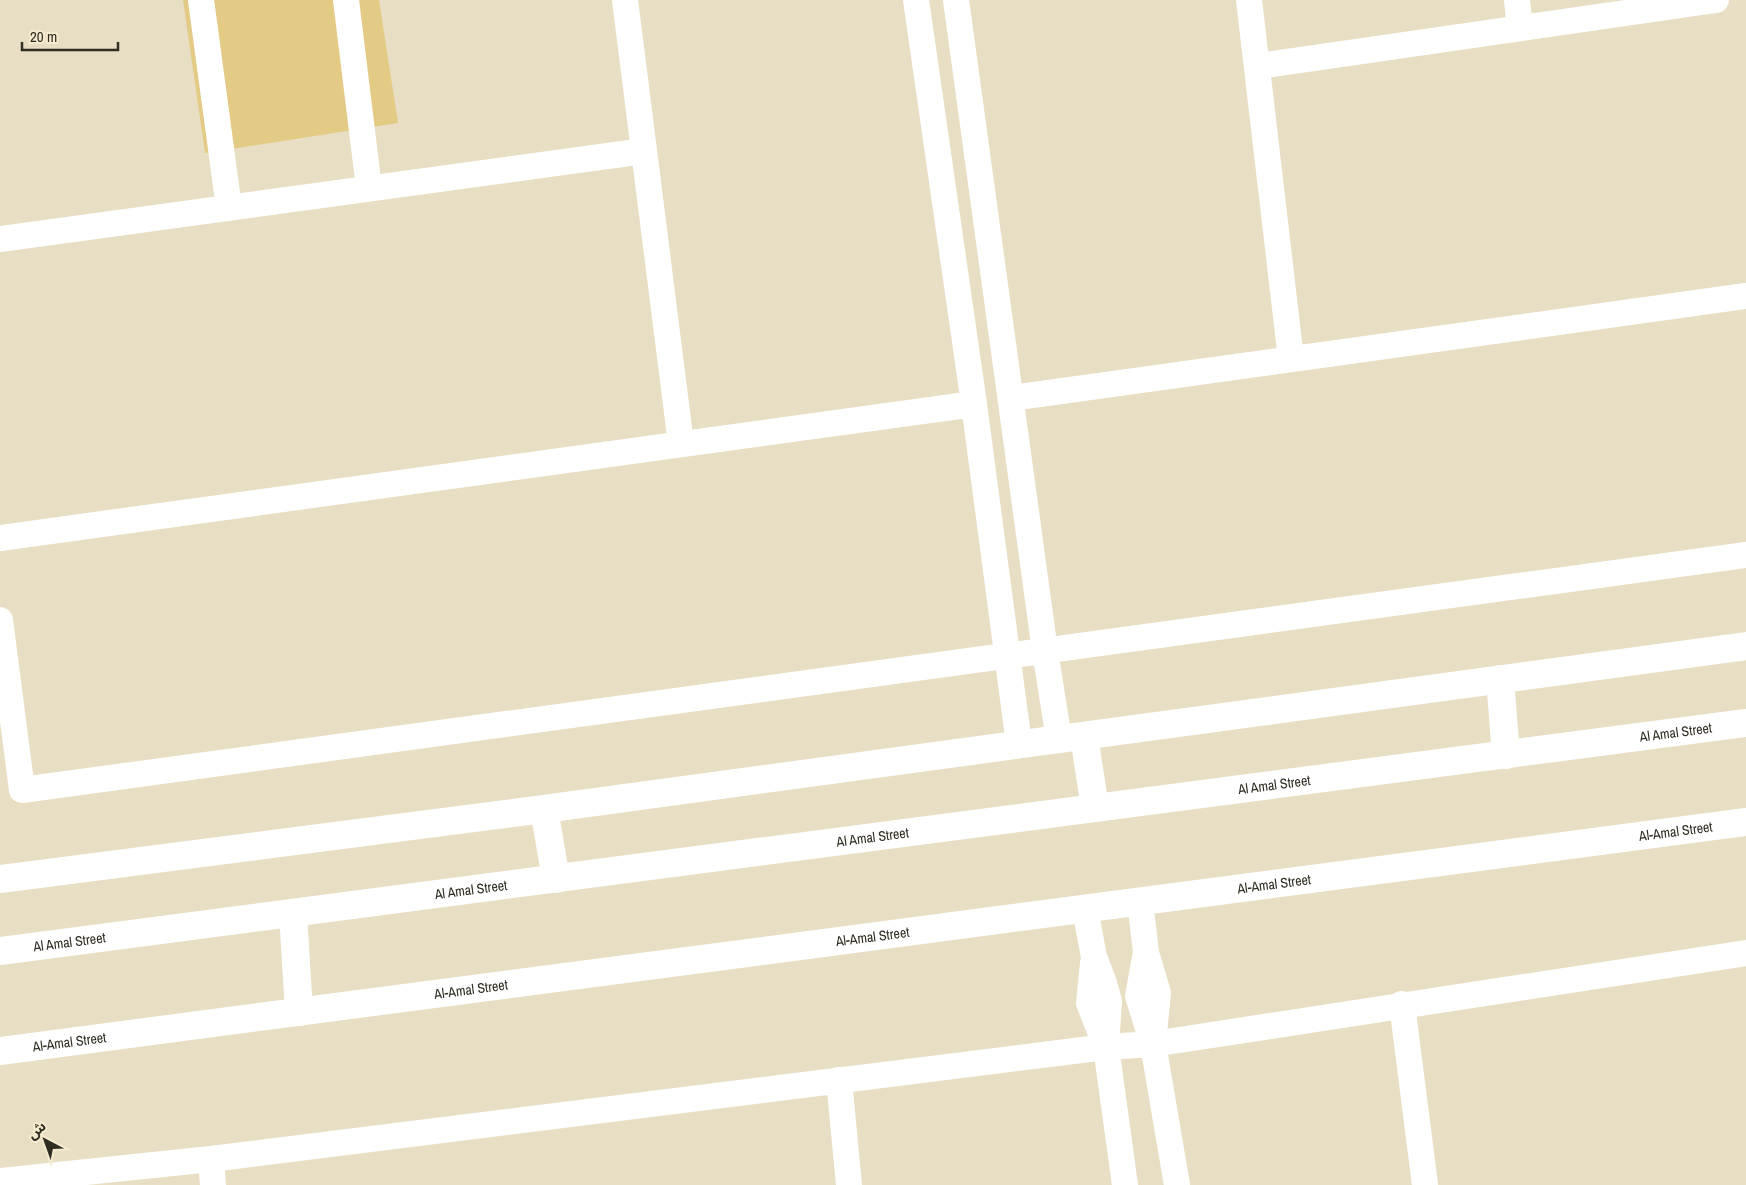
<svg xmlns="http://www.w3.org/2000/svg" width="1746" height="1185" viewBox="0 0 1746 1185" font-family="'Archivo Narrow','Noto Sans Arabic',sans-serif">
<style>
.green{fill:#e3cb86}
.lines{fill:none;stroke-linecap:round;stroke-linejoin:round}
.minor{stroke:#fff;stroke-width:26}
.tertiary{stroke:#fff;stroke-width:28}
.primary{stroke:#fff;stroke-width:28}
.labels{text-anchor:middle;stroke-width:4;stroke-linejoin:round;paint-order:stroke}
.street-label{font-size:14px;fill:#302d22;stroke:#f5ebcf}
</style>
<rect width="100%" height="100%" fill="#e7dec3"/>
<path class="green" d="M 183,0 L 379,0 L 398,123 L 205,153 Z"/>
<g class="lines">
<path class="minor" d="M 201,0 L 229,208
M 346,0 L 369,188
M 625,0 L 681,444
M 916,0 L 974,404 L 1019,744
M 956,0 L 1045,651 L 1059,739
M 1249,0 L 1291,359
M 1517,0 L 1520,28
M 1258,66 L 1716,0
M 0,239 L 644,151
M 1011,398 L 1746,296
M 0,538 L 974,404
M 0,620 L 22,790 L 1746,555
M 1140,902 L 1146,952 L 1138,996 L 1153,1044 L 1177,1185
M 1085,909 L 1094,957 L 1104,983 L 1109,1001 L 1106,1047 L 1125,1185
M 1147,956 L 1158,993 L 1154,1033
M 1093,963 L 1089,1003 L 1103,1039
M 1402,1004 L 1425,1185
M 839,1080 L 849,1185
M 211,1159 L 213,1185
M 0,1181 L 211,1159 L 1106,1047 L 1153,1044 L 1746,953"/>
<path class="tertiary" d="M 0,879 L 544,809 L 1746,646"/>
<g class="primary">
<path d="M 1500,679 L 1506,755"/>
<path d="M 1084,736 L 1095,808"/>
<path d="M 544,809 L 556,879"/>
<path d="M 293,913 L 299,1012"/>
<path id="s1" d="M 0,951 L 1746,723"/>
<path id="s2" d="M 0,1051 L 1746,822"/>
</g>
</g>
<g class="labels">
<g class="street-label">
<text dy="5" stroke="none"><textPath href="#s1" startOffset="1690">Al Amal Street</textPath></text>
<text dy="5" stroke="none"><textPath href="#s1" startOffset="1285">Al Amal Street</textPath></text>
<text dy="5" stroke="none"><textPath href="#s2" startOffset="1690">Al-Amal Street</textPath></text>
<text dy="5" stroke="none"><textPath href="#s1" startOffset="880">Al Amal Street</textPath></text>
<text dy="5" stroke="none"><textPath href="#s2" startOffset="1285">Al-Amal Street</textPath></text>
<text dy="5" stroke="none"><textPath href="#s1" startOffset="475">Al Amal Street</textPath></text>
<text dy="5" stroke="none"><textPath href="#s2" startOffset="880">Al-Amal Street</textPath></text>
<text dy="5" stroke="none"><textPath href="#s1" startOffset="70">Al Amal Street</textPath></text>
<text dy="5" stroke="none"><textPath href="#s2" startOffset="475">Al-Amal Street</textPath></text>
<text dy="5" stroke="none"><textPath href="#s2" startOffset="70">Al-Amal Street</textPath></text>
</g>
</g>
<g transform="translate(45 1140) rotate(319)" stroke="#f5ebcf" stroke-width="4" paint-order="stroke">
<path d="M0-4L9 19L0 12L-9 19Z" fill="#302d22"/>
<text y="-8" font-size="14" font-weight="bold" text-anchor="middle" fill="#302d22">ش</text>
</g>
<path d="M22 42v8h96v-8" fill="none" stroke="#302d22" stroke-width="2.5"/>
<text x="30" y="42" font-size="15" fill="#302d22" stroke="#f5ebcf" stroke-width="4" paint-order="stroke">20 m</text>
</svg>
